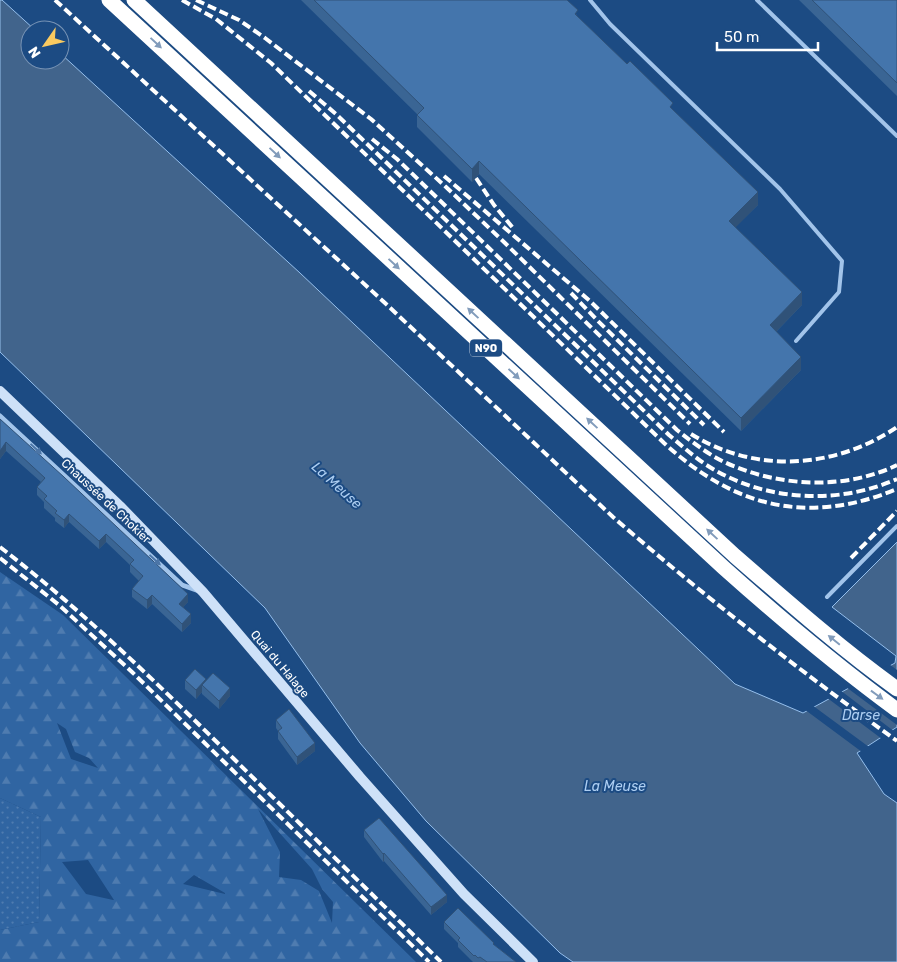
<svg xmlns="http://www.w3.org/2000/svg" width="897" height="962" viewBox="0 0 897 962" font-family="Rubik,sans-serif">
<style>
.forest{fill:url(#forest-firs);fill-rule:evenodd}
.park{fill:url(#park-dots)}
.water{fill:#41648c;stroke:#95bfec}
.pier{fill:#1c4b83}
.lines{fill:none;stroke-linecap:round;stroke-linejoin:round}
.lane{stroke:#a2c4ea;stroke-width:4}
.street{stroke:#a2c4ea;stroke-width:5}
.secondary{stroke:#cee1f8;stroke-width:10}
.highway{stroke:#fff;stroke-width:15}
.rail{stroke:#fff;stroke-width:4;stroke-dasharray:9 4;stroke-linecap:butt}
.wall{fill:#3a6594}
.shaded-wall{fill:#305278}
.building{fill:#4475ac;stroke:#305278}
.oneway{fill:#829cbb}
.oneway2{fill:#4b75a7}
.labels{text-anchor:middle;stroke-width:4;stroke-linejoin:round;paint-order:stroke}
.shield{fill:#1c4b83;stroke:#bbc9da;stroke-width:1}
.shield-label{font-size:11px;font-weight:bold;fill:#fff}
.street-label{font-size:12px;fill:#fff;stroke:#1c4b83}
.water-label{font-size:14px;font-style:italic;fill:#adcef2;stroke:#1c4b83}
</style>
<defs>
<pattern id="forest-firs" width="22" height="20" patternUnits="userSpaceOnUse" patternTransform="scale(1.25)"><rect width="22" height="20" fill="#3065a2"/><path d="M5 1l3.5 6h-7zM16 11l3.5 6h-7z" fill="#4f7cb0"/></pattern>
<pattern id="park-dots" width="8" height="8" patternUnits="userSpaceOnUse" patternTransform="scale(1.25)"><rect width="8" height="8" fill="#3065a2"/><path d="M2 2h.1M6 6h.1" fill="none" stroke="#4f7cb0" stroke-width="1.8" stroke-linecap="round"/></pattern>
</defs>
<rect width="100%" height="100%" fill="#1c4b83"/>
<path class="forest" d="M 0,572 L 63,615 L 416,962 L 0,962 L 0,930 L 39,922 L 41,817 L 0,798 ZM 57,723 L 66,729 L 75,752 L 89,758 L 98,768 L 71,759 ZM 258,809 L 312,869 L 322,889 L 333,902 L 332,923 L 319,891 L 301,880 L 279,877 L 280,852 ZM 88,860 L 114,900 L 113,900 L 86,894 L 62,862 ZM 194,875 L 225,893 L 225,894 L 183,884 Z"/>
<path class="park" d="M 0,798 L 41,817 L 39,922 L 0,930 Z"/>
<path class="water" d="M 0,0 L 2,0 L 35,30 L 30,30 L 30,60 L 60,60 L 60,53 L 300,273 L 735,684 L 803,713 L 895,663 L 896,656 L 832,607 L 897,542 L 897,727 L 857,753 L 884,794 L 897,803 L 897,962 L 573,962 L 560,953 L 426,821 L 360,743 L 265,608 L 0,352 Z"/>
<path class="pier" d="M 889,664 L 897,670 L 897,725 L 846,687 Z
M 840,690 L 895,732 L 882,739 L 826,697 Z
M 812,705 L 869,747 L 862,752 L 804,709 Z"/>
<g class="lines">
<path class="lane" d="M 590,0 L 610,24 L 780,189 L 842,261 L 839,292 L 796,341
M 757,0 L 897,136
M 827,597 L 897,526"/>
<path class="street" d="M 0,416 L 182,585 L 199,591"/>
<path class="secondary" d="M 0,391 L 120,506 L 203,592 L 360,777 L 464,894 L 533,962"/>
<path class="highway" d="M 109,0 L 724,568 C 780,618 837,666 897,710
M 134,0 L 735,556 C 788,602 840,648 897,689"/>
<path class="rail" d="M 55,0 L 385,303 L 613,517 C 704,596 799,670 897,741
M 182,0 L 216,19 L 271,63 L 664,443 C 734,507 807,526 897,489
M 196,0 L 239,20 L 265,38 L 371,119 L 446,187 L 506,244 L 690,424
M 309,91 L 336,114 L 669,435 C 681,445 692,455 705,464 C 761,501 836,506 897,479
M 372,139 L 397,159 L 677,430 C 696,445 714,459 736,467 C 786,487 848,489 897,465
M 444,176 L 590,301 L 724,432
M 476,178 L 494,205 L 513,228
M 571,293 L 597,320 L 704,425
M 691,434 C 755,474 835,469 897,427
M 0,547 C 83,611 158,684 233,758 C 302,826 372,894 441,962
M 0,558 L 59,605 L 132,672 L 429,962
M 851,558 L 897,511"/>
</g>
<path class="wall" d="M 301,0 L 567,0 L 578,17 L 673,110 L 758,205 L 735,227 L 802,305 L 776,332 L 801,370 L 741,431 L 479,174 L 472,182 L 417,127 L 417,114 Z
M 799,0 L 897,0 L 897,96 Z
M 0,419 L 188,602 L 183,607 L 191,623 L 182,632 L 152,604 L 147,609 L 132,597 L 132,589 L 139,581 L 130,572 L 130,565 L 106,542 L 99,549 L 69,522 L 64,528 L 55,521 L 55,518 L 44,508 L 44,502 L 37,495 L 37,487 L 41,482 L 6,451 L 0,459 Z
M 185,680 L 206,681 L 230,696 L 219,709 L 202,694 L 202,692 L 196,699 L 185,689 Z
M 276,720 L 315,751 L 297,765 L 278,739 L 278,731 L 276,728 Z
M 364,830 L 447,902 L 431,915 L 384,861 L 383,862 L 364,837 Z
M 444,922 L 494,945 L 516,962 L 473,962 L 458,947 L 458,943 L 444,929 Z"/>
<path class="shaded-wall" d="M 479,161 L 479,174 L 472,182 L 472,169 Z
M 758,192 L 758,205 L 729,234 L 729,221 Z
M 802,292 L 802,305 L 770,338 L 770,325 Z
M 801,357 L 801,370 L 741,431 L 741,418 Z
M 6,442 L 6,451 L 0,459 L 0,451 Z
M 69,514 L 69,522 L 64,528 L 64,520 Z
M 106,534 L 106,542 L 99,549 L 99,541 Z
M 188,594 L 188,602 L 179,612 L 179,604 Z
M 152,595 L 152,604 L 147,609 L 147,600 Z
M 191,614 L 191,623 L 182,632 L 182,624 Z
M 206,679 L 206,688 L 202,685 L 202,692 L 196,699 L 196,690 Z
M 230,688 L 230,696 L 219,709 L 219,701 Z
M 315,743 L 315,751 L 297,765 L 297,757 Z
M 384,853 L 384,861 L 383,862 L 383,854 Z
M 447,895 L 447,902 L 431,915 L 431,907 Z"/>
<path class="building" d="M 314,0 L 567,0 L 578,10 L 575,14 L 627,64 L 630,61 L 673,103 L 670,107 L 758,192 L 729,221 L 802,292 L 770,325 L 801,357 L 741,418 L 479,161 L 472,169 L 417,115 L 424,108 Z
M 812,0 L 897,0 L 897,83 Z
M 0,419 L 64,477 L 188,594 L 179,604 L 191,614 L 182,624 L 152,595 L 147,600 L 132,589 L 143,576 L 130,564 L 134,560 L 106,534 L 99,541 L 69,514 L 64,520 L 55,513 L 57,511 L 44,499 L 47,496 L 37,487 L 45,478 L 6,442 L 0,451 Z
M 195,669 L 206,679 L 196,690 L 185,680 Z
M 213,673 L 230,688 L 219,701 L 202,685 Z
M 289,709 L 315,743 L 297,757 L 278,731 L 282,728 L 276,720 Z
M 379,818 L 447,895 L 431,907 L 384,853 L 383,854 L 364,830 Z
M 458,908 L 494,943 L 493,944 L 516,962 L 487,962 L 480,957 L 478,958 L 475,955 L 474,956 L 458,940 L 460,938 L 444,922 Z"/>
<defs><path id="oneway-solid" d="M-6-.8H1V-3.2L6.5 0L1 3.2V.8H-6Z" transform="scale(1.25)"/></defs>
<g class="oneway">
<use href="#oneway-solid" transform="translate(156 43) rotate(43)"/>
<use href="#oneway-solid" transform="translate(275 153) rotate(43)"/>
<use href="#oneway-solid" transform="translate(394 264) rotate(43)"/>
<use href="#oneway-solid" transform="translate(473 313) rotate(-137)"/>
<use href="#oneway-solid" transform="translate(514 374) rotate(43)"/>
<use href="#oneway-solid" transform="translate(592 423) rotate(-137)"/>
<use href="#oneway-solid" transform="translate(712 534) rotate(-137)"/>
<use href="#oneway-solid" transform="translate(834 640) rotate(-141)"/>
<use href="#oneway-solid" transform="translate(877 695) rotate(36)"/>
</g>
<g class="oneway2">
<use href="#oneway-solid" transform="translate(36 449) rotate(43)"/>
<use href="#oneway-solid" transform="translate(155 560) rotate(43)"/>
</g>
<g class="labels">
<rect class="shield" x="470" y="339.5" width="32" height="17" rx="4"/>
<g class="shield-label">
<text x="486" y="352">N90</text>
</g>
<g class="street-label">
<text transform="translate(106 501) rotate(43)" y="4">Chaussée de Chokier</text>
<text transform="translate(280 664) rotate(50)" y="4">Quai du Halage</text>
</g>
<g class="water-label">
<text transform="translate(337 485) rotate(42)" y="5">La Meuse</text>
<text x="861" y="720">Darse</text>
<text x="615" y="791">La Meuse</text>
</g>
</g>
<g transform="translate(45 45) rotate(236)"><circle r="24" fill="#1c4b83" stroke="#7793b5"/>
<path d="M0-4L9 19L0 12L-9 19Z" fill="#faca60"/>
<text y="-8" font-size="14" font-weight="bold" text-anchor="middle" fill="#ffffff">N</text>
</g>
<path d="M717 42v8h101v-8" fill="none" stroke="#ffffff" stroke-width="2.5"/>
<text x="724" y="42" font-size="15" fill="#ffffff" stroke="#1c4b83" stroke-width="4" paint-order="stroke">50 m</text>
</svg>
